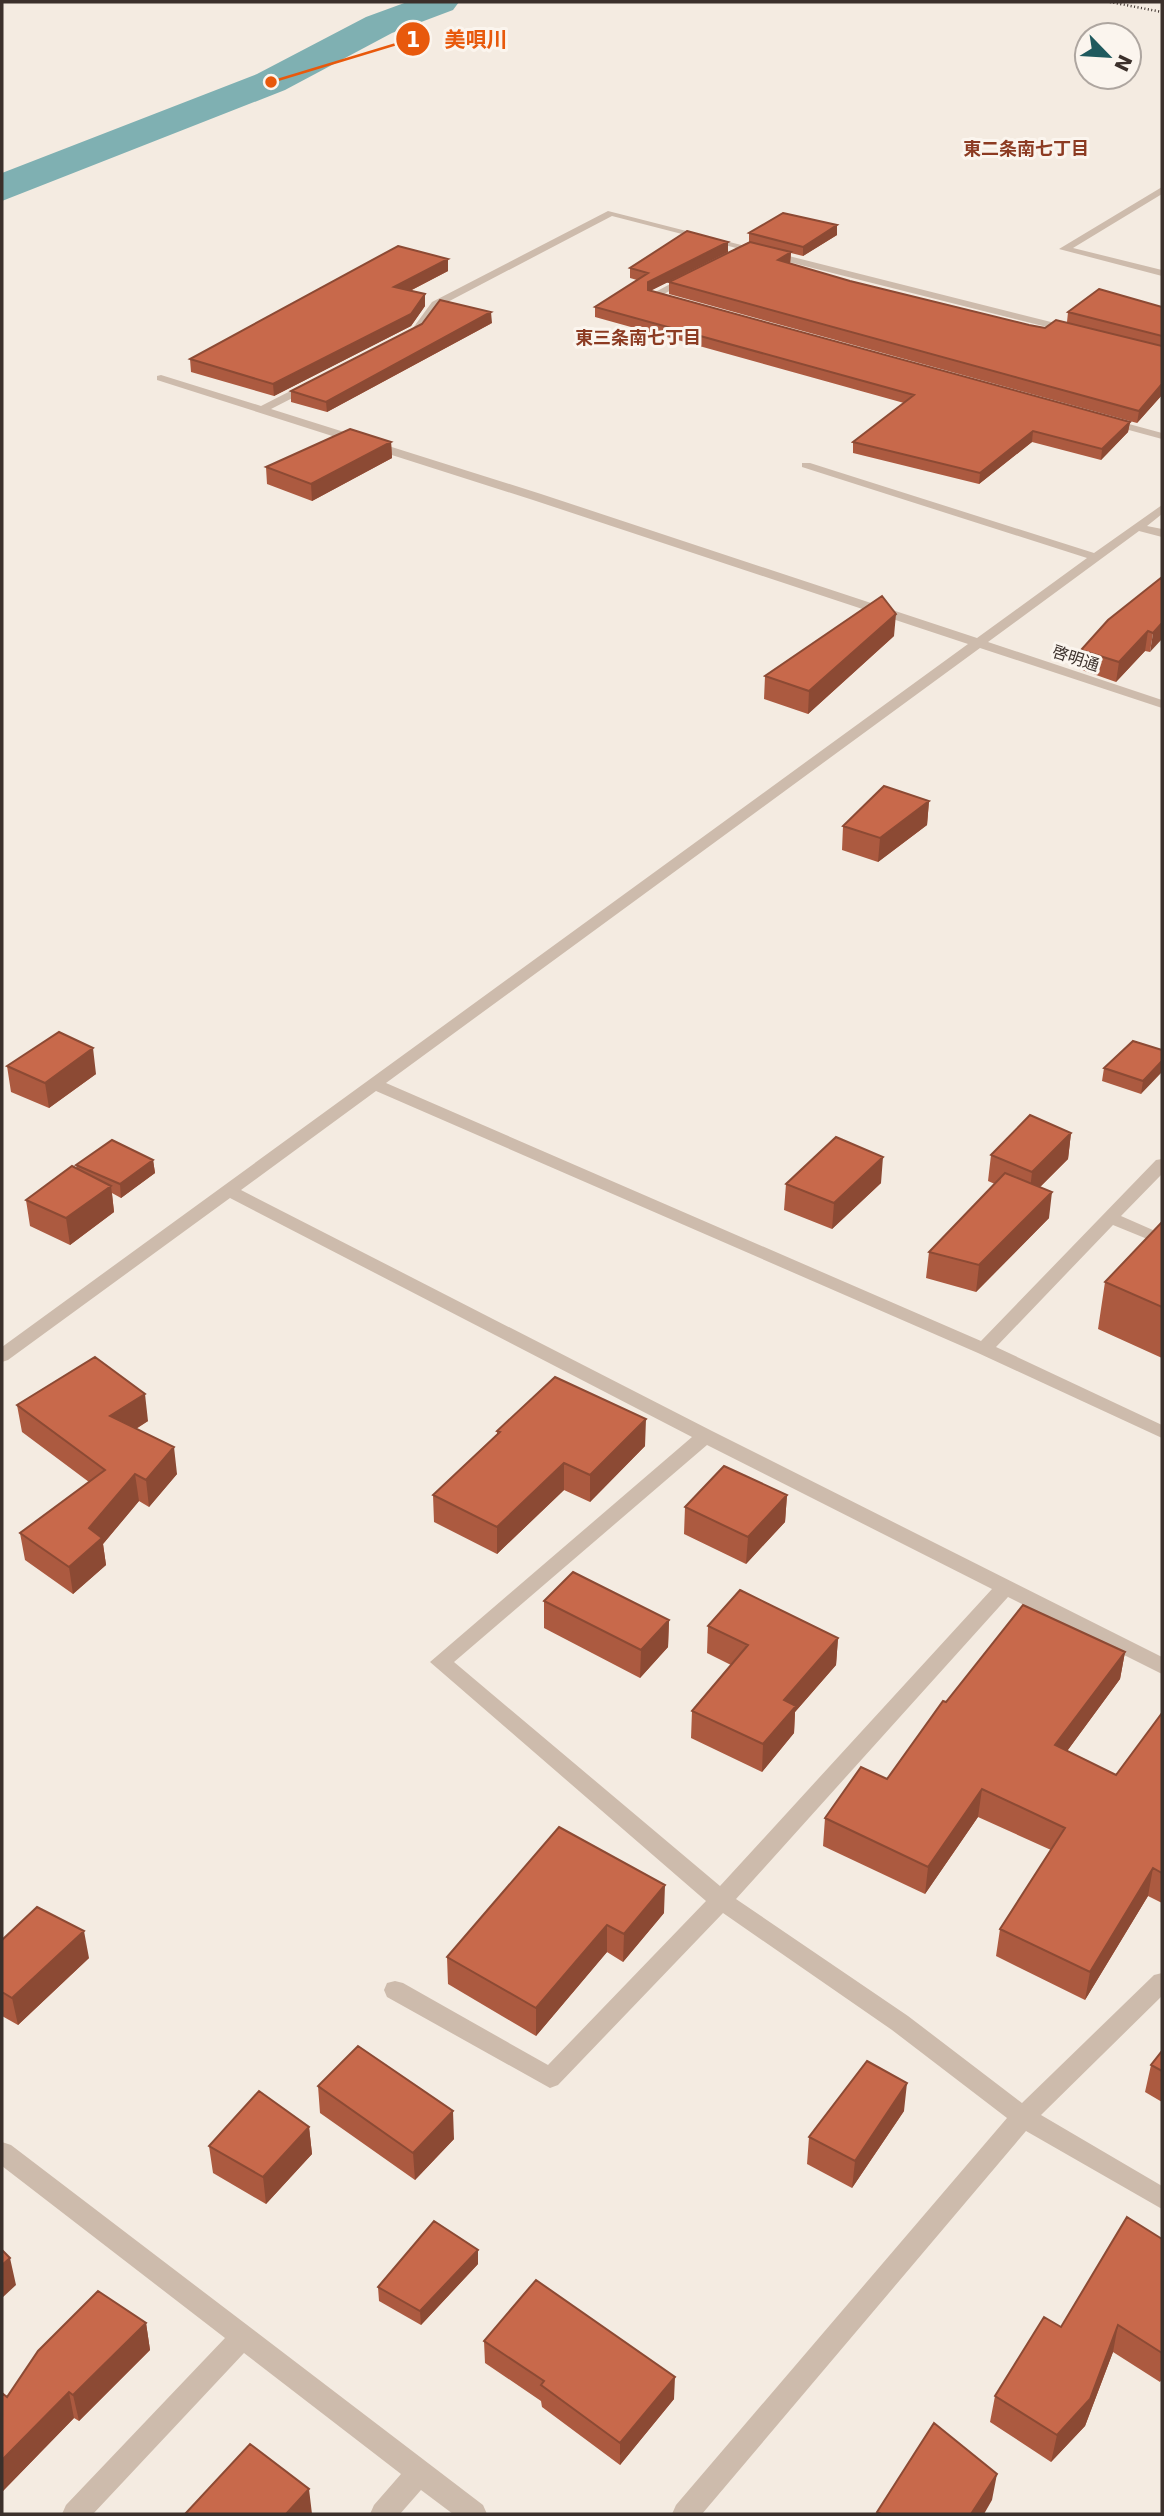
<svg xmlns="http://www.w3.org/2000/svg" width="1164" height="2516" viewBox="0 0 1164 2516" font-family="'DejaVu Sans','Noto Sans JP',sans-serif">
<style>
.lines{fill:none;stroke-linecap:round;stroke-linejoin:round}
.river{fill:#7fb0b2;fill-rule:evenodd}
.minor{fill:#cdbbac;fill-rule:evenodd}
.rail{stroke:#3b302b;stroke-width:2.5;stroke-dasharray:1 2.5;stroke-linecap:butt}
.wall{fill:#ac5a40}
.shaded-wall{fill:#8c4a34}
.building{fill:#c8694b;stroke:#8c4a34;stroke-width:2}
.labels{text-anchor:middle;stroke-width:6;stroke-linejoin:round;paint-order:stroke}
.far-street-label{font-size:16px;fill:#3b302b;stroke:#fbf5ee}
.far-neighbourhood-label{font-size:18px;font-weight:bold;fill:#8c3b22;stroke:#fbf5ee}
.leader{fill:none;stroke:#e8590c;stroke-width:2.5}
.callout-dot{fill:#e8590c;stroke:#fbf5ee;stroke-width:2.5}
.mark-label{font-size:21px;text-anchor:middle;font-weight:bold;fill:#fff}
.callout-label{font-size:21px;text-anchor:middle;font-weight:bold;fill:#e8590c;stroke:#fbf5ee;stroke-width:6;stroke-linejoin:round;paint-order:stroke}
</style>
<rect width="100%" height="100%" fill="#f4ebe1"/>
<g class="lines">
<path class="river" d="M 407,2 L 459,2 L 453,10 L 392,33 L 285,90 L 2,201 L 2,173 L 257,74 L 366,17 Z"/>
<path class="minor" d="M 1162,187 L 1162,194 L 1073,248 L 1162,270 L 1162,276 L 1059,249 Z
M 608,211 L 753,248 L 748,251 L 612,216 L 440,306 L 421,332 L 402,341 L 397,338 L 413,328 L 432,302 Z
M 769,251 L 1075,328 L 1076,330 L 1071,333 L 765,256 L 764,254 Z
M 685,276 L 694,278 L 662,295 L 672,298 L 672,302 L 648,296 Z
M 161,375 L 261,406 L 308,382 L 316,382 L 316,386 L 271,409 L 541,494 L 977,638 L 1087,558 L 802,467 L 802,463 L 810,463 L 1094,553 L 1162,505 L 1162,514 L 1147,526 L 1162,529 L 1162,537 L 1139,531 L 988,642 L 1162,700 L 1162,708 L 980,648 L 386,1083 L 981,1341 L 1156,1160 L 1162,1159 L 1162,1174 L 1121,1216 L 1162,1234 L 1162,1245 L 1113,1225 L 996,1347 L 1162,1425 L 1162,1438 L 978,1353 L 376,1091 L 241,1190 L 712,1431 L 1162,1657 L 1162,1674 L 1008,1597 L 736,1899 L 908,2016 L 1022,2103 L 1154,1975 L 1162,1973 L 1162,1996 L 1041,2115 L 1162,2186 L 1162,2209 L 1026,2131 L 702,2514 L 672,2514 L 676,2505 L 1007,2118 L 892,2030 L 723,1913 L 558,2085 L 550,2088 L 387,1997 L 384,1990 L 387,1983 L 395,1981 L 403,1983 L 548,2065 L 706,1901 L 430,1662 L 692,1437 L 230,1198 L 8,1360 L 2,1362 L 2,1347 L 968,644 L 533,500 L 157,380 L 157,376 ZM 707,1445 L 992,1589 L 720,1886 L 454,1662 Z
M 1107,418 L 1162,433 L 1162,439 L 1103,423 L 1103,419 Z
M 2,2142 L 11,2145 L 483,2505 L 487,2514 L 453,2514 L 421,2490 L 400,2514 L 370,2514 L 374,2505 L 401,2474 L 244,2353 L 93,2514 L 62,2514 L 66,2505 L 225,2338 L 2,2166 Z"/>
<path class="rail" d="M 1110,2 L 1162,12"/>
</g>
<path class="wall" d="M 837,225 L 837,235 L 803,256 L 791,253 L 790,264 L 850,281 L 1029,325 L 1045,328 L 1067,322 L 1068,312 L 1162,307 L 1162,395 L 1137,423 L 669,294 L 669,282 L 749,242 L 749,233 Z
M 728,242 L 728,252 L 650,291 L 1130,422 L 1128,432 L 1101,460 L 1032,442 L 979,484 L 853,453 L 853,442 L 904,403 L 595,317 L 595,307 L 637,280 L 630,278 L 630,268 Z
M 448,259 L 448,271 L 410,291 L 425,306 L 411,326 L 274,396 L 191,372 L 190,359 Z
M 492,323 L 327,412 L 291,402 L 291,391 Z
M 391,442 L 392,458 L 312,501 L 267,484 L 266,467 Z
M 1162,577 L 1150,652 L 1145,651 L 1116,682 L 1079,669 L 1081,650 Z
M 894,636 L 808,714 L 764,699 L 765,676 Z
M 929,801 L 927,825 L 878,862 L 842,850 L 843,826 Z
M 1162,1050 L 1141,1094 L 1102,1081 L 1104,1068 Z
M 7,1066 L 96,1074 L 49,1108 L 11,1092 Z
M 1071,1133 L 1068,1159 L 1040,1187 L 1049,1218 L 976,1292 L 926,1278 L 929,1252 L 995,1184 L 988,1181 L 991,1155 Z
M 153,1160 L 155,1173 L 121,1198 L 112,1193 L 114,1212 L 70,1245 L 30,1226 L 26,1200 L 77,1169 L 76,1165 Z
M 881,1183 L 832,1229 L 784,1210 L 786,1184 Z
M 1162,1222 L 1162,1358 L 1098,1329 L 1105,1282 Z
M 17,1405 L 148,1421 L 136,1429 L 177,1474 L 149,1507 L 139,1501 L 103,1544 L 106,1565 L 73,1594 L 25,1560 L 20,1533 L 89,1482 L 22,1432 Z
M 497,1431 L 645,1446 L 590,1502 L 564,1490 L 497,1554 L 434,1522 L 433,1495 L 497,1434 Z
M 787,1495 L 785,1522 L 746,1564 L 684,1534 L 685,1507 Z
M 544,1601 L 669,1620 L 668,1647 L 640,1678 L 544,1628 Z
M 708,1626 L 838,1638 L 836,1665 L 795,1712 L 794,1733 L 762,1772 L 691,1738 L 692,1711 L 731,1665 L 707,1653 Z
M 1125,1652 L 1120,1679 L 1067,1751 L 1116,1775 L 1162,1713 L 1162,1903 L 1148,1896 L 1085,2000 L 996,1956 L 1000,1929 L 1051,1850 L 978,1817 L 925,1894 L 823,1846 L 825,1818 L 887,1779 L 946,1702 Z
M 664,1913 L 623,1962 L 607,1952 L 536,2036 L 448,1984 L 447,1957 Z
M 2,1940 L 89,1958 L 18,2025 L 2,2016 Z
M 1162,2051 L 1162,2102 L 1145,2092 L 1151,2065 Z
M 318,2086 L 454,2139 L 415,2180 L 320,2113 Z
M 904,2111 L 852,2188 L 807,2164 L 809,2137 Z
M 309,2127 L 312,2154 L 266,2204 L 213,2173 L 209,2146 Z
M 1162,2239 L 1162,2379 L 1160,2382 L 1113,2352 L 1085,2426 L 1051,2462 L 990,2422 L 995,2396 L 1061,2327 Z
M 478,2264 L 421,2325 L 379,2301 L 378,2287 Z
M 146,2323 L 150,2350 L 79,2421 L 74,2418 L 2,2492 L 2,2393 L 7,2397 Z
M 484,2341 L 674,2399 L 620,2465 L 542,2407 L 541,2401 L 485,2363 Z"/>
<path class="shaded-wall" d="M 837,225 L 837,235 L 803,256 L 803,247 Z
M 728,242 L 728,252 L 648,292 L 648,282 Z
M 791,252 L 790,264 L 778,260 Z
M 448,259 L 448,271 L 394,299 L 394,287 Z
M 425,294 L 425,306 L 411,326 L 274,396 L 273,384 Z
M 491,312 L 492,323 L 327,412 L 326,402 Z
M 1162,384 L 1162,395 L 1137,423 L 1139,411 Z
M 1130,422 L 1128,432 L 1101,460 L 1102,449 Z
M 1033,431 L 1032,442 L 979,484 L 980,473 Z
M 391,442 L 392,458 L 312,501 L 311,484 Z
M 896,614 L 894,636 L 808,714 L 809,691 Z
M 1162,623 L 1162,639 L 1150,652 L 1153,633 Z
M 1148,631 L 1145,651 L 1116,682 L 1119,662 Z
M 929,801 L 927,825 L 878,862 L 880,838 Z
M 93,1048 L 96,1074 L 49,1108 L 45,1083 Z
M 1162,1061 L 1162,1072 L 1141,1094 L 1143,1081 Z
M 1071,1133 L 1068,1159 L 1029,1198 L 1032,1172 Z
M 883,1157 L 881,1183 L 832,1229 L 834,1203 Z
M 153,1160 L 155,1173 L 121,1198 L 120,1184 Z
M 111,1186 L 114,1212 L 70,1245 L 66,1218 Z
M 1052,1192 L 1049,1218 L 976,1292 L 979,1265 Z
M 145,1394 L 148,1421 L 113,1443 L 110,1416 Z
M 646,1419 L 645,1446 L 590,1502 L 590,1475 Z
M 174,1447 L 177,1474 L 149,1507 L 146,1480 Z
M 564,1463 L 564,1490 L 497,1554 L 497,1527 Z
M 135,1474 L 139,1501 L 103,1544 L 106,1565 L 73,1594 L 69,1567 L 89,1528 Z
M 787,1495 L 785,1522 L 746,1564 L 748,1537 Z
M 669,1620 L 668,1647 L 640,1678 L 641,1650 Z
M 838,1638 L 836,1665 L 795,1712 L 794,1733 L 762,1772 L 763,1744 L 784,1700 Z
M 1125,1652 L 1120,1679 L 1051,1773 L 1055,1745 Z
M 982,1789 L 978,1817 L 925,1894 L 928,1867 Z
M 1153,1868 L 1148,1896 L 1085,2000 L 1090,1972 Z
M 665,1885 L 664,1913 L 623,1962 L 624,1934 Z
M 607,1925 L 607,1952 L 536,2036 L 536,2008 Z
M 84,1931 L 89,1958 L 18,2025 L 12,1998 Z
M 907,2083 L 904,2111 L 852,2188 L 855,2161 Z
M 453,2111 L 454,2139 L 415,2180 L 413,2153 Z
M 309,2127 L 312,2154 L 266,2204 L 263,2177 Z
M 478,2250 L 478,2264 L 421,2325 L 420,2311 Z
M 10,2258 L 16,2285 L 2,2298 L 2,2265 Z
M 146,2323 L 150,2350 L 79,2421 L 73,2395 Z
M 1118,2325 L 1113,2352 L 1085,2426 L 1051,2462 L 1057,2435 Z
M 675,2377 L 674,2399 L 620,2465 L 620,2443 Z
M 69,2392 L 74,2418 L 2,2492 L 2,2460 Z
M 997,2474 L 992,2500 L 984,2514 L 971,2514 Z
M 309,2489 L 312,2514 L 286,2514 Z"/>
<path class="building" d="M 783,213 L 837,225 L 803,247 L 749,233 Z
M 687,231 L 728,242 L 648,282 L 648,290 L 1130,422 L 1102,449 L 1033,431 L 980,473 L 853,442 L 914,395 L 595,307 L 648,273 L 630,268 Z
M 750,242 L 791,252 L 778,260 L 850,281 L 1029,325 L 1045,328 L 1056,320 L 1162,346 L 1162,384 L 1139,411 L 669,282 Z
M 398,246 L 448,259 L 394,287 L 425,294 L 411,314 L 273,384 L 190,359 Z
M 1099,289 L 1162,307 L 1162,336 L 1068,312 Z
M 440,300 L 491,312 L 326,402 L 291,391 L 422,324 Z
M 350,429 L 391,442 L 311,484 L 266,467 Z
M 1162,577 L 1162,623 L 1153,633 L 1148,631 L 1119,662 L 1081,650 L 1108,620 Z
M 882,596 L 896,614 L 809,691 L 765,676 Z
M 884,786 L 929,801 L 880,838 L 843,826 Z
M 59,1032 L 93,1048 L 45,1083 L 7,1066 Z
M 1133,1041 L 1162,1050 L 1162,1061 L 1143,1081 L 1104,1068 Z
M 1030,1115 L 1071,1133 L 1032,1172 L 991,1155 Z
M 836,1137 L 883,1157 L 834,1203 L 786,1184 Z
M 112,1140 L 153,1160 L 120,1184 L 76,1165 Z
M 72,1166 L 111,1186 L 66,1218 L 26,1200 Z
M 1005,1173 L 1052,1192 L 979,1265 L 929,1252 Z
M 1162,1222 L 1162,1307 L 1105,1282 Z
M 95,1357 L 145,1394 L 110,1416 L 174,1447 L 146,1480 L 135,1474 L 89,1528 L 102,1538 L 69,1567 L 20,1533 L 105,1470 L 17,1405 Z
M 555,1377 L 646,1419 L 590,1475 L 564,1463 L 497,1527 L 433,1495 L 500,1432 L 497,1431 Z
M 724,1466 L 787,1495 L 748,1537 L 685,1507 Z
M 573,1572 L 669,1620 L 641,1650 L 544,1601 Z
M 740,1590 L 838,1638 L 784,1700 L 796,1706 L 763,1744 L 692,1711 L 748,1645 L 708,1626 Z
M 1023,1605 L 1125,1652 L 1055,1745 L 1116,1775 L 1162,1713 L 1162,1873 L 1153,1868 L 1090,1972 L 1000,1929 L 1065,1828 L 982,1789 L 928,1867 L 825,1818 L 861,1767 L 887,1779 L 943,1701 L 946,1702 Z
M 559,1827 L 665,1885 L 624,1934 L 607,1925 L 536,2008 L 447,1957 Z
M 37,1907 L 84,1931 L 12,1998 L 2,1992 L 2,1940 Z
M 358,2046 L 453,2111 L 413,2153 L 318,2086 Z
M 1162,2051 L 1162,2071 L 1151,2065 Z
M 867,2061 L 907,2083 L 855,2161 L 809,2137 Z
M 259,2091 L 309,2127 L 263,2177 L 209,2146 Z
M 1127,2217 L 1162,2239 L 1162,2353 L 1118,2325 L 1090,2399 L 1057,2435 L 995,2396 L 1044,2317 L 1061,2327 Z
M 434,2221 L 478,2250 L 420,2311 L 378,2287 Z
M 2,2250 L 10,2258 L 2,2265 Z
M 536,2280 L 675,2377 L 620,2443 L 541,2385 L 544,2381 L 484,2341 Z
M 98,2291 L 146,2323 L 73,2395 L 69,2392 L 2,2460 L 2,2393 L 7,2397 L 38,2351 Z
M 934,2423 L 997,2474 L 971,2514 L 881,2514 L 877,2512 Z
M 250,2444 L 309,2489 L 286,2514 L 185,2514 Z"/>
<g class="labels">
<g class="far-street-label">
<text transform="translate(1076 658) rotate(18)" y="6">啓明通</text>
</g>
<g class="far-neighbourhood-label">
<text x="1026" y="155">東二条南七丁目</text>
<text x="638" y="344">東三条南七丁目</text>
</g>
</g>
<path class="leader" d="M271 82L413 39"/>
<g class="callout-dot">
<circle cx="271" cy="82" r="7"/>
<circle cx="413" cy="39" r="18"/>
</g>
<g class="mark-label">
<text x="413" y="47">1</text>
</g>
<g class="callout-label">
<text x="476" y="47">美唄川</text>
</g>
<rect width="1164" height="2516" fill="none" stroke="#3b302b" stroke-width="7"/>
<g transform="translate(1108 56) rotate(115)"><circle r="33" fill="#fbf5ee" stroke="#aea6a0" stroke-width="2"/>
<path d="M0-5L12 26L0 18L-12 26Z" fill="#1f5a5e"/>
<text y="-10" font-size="19" font-weight="bold" text-anchor="middle" fill="#3b302b">N</text>
</g>
</svg>
